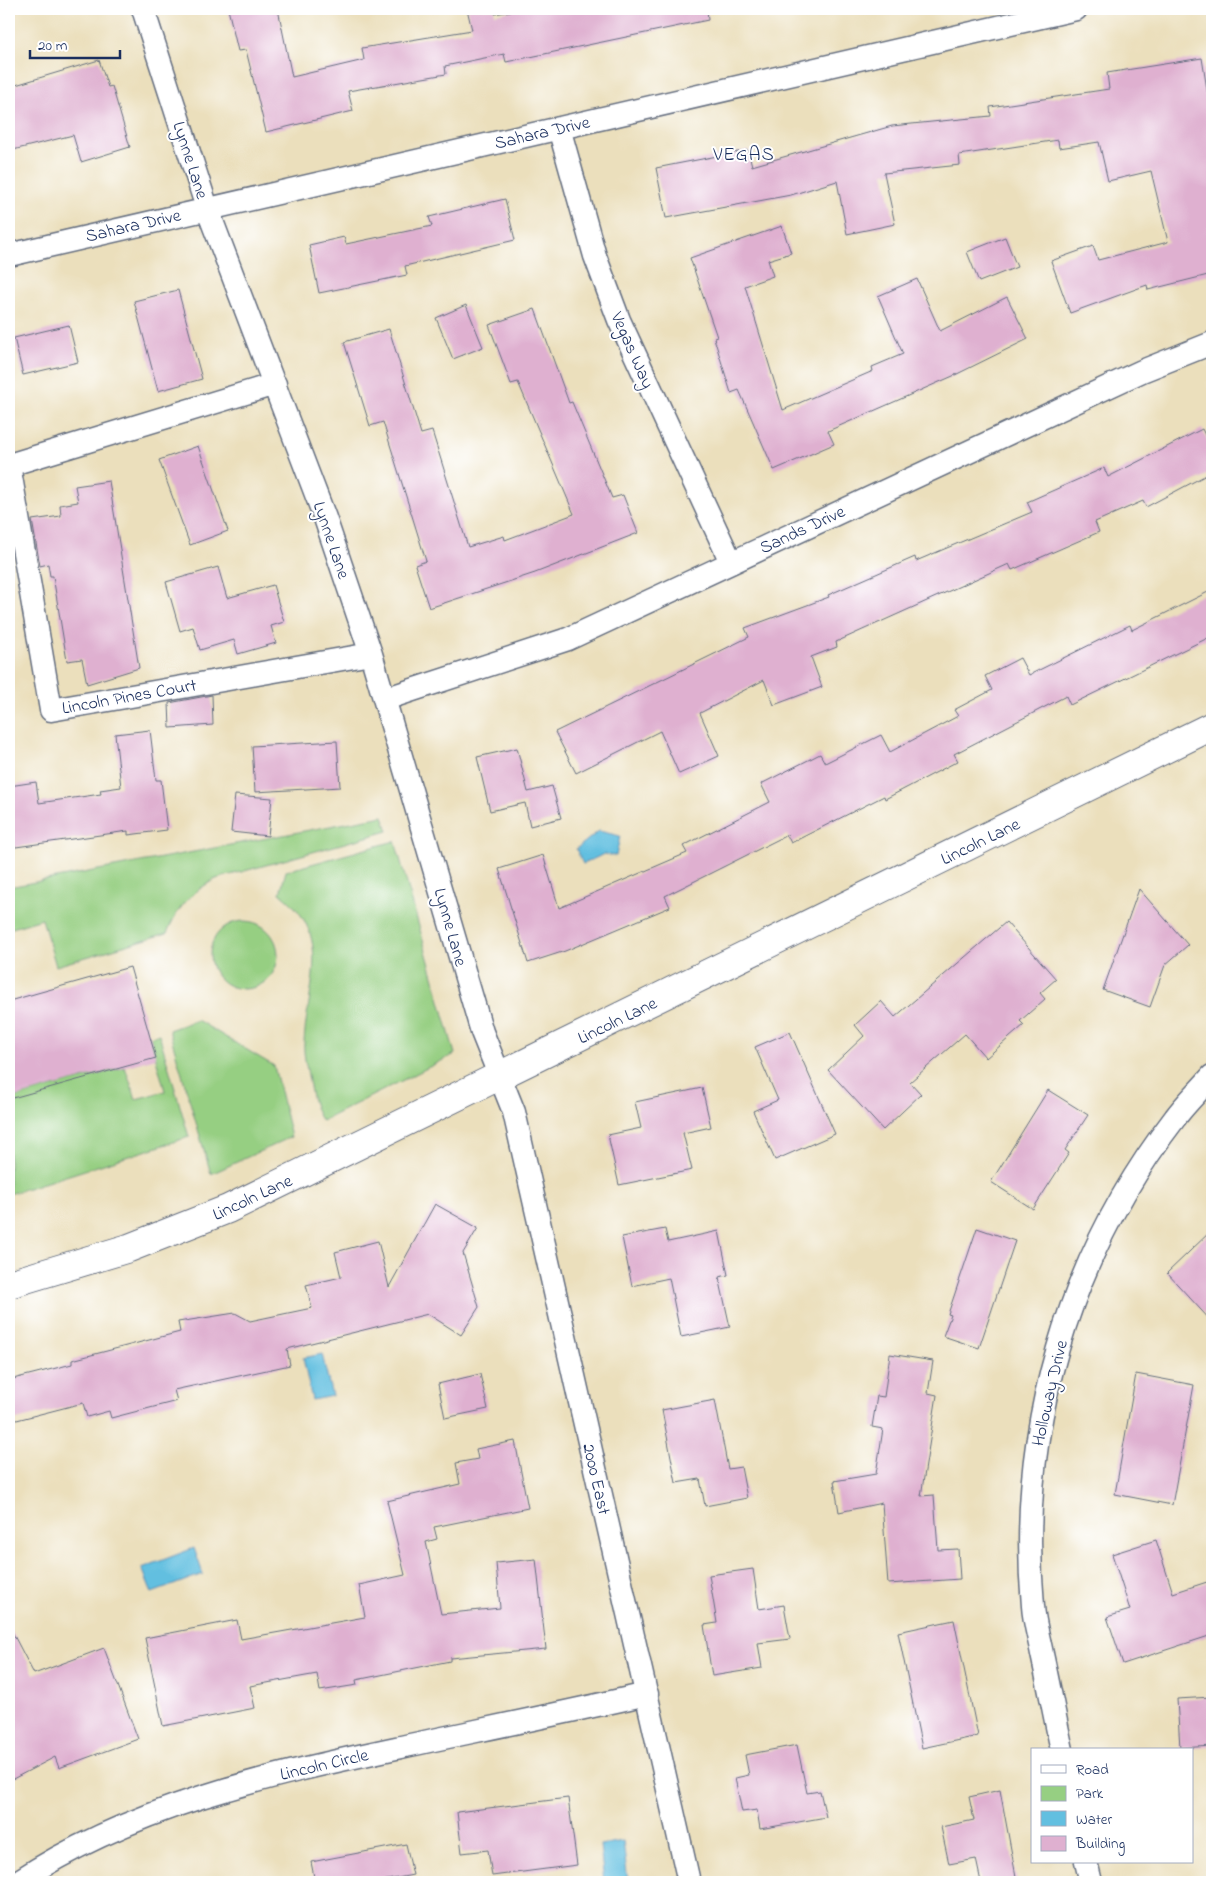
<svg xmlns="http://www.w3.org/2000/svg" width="1221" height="1891" viewBox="0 0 1221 1891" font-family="'Indie Flower',sans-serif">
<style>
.green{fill:#96cf82;stroke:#587f70}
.water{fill:#62bfe0;stroke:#3e779f}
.building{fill:#dfb0d0}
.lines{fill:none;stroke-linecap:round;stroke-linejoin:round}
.minor-casing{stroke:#646d7f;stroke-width:25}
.tertiary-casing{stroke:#646d7f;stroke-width:30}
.minor{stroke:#fff;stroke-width:22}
.tertiary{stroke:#fff;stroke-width:28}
.labels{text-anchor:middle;stroke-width:4;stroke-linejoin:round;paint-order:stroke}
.street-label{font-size:18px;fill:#1b2f5e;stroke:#fff}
.neighbourhood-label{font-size:19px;letter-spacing:1px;fill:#1b2f5e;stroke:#fff}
</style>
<rect width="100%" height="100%" fill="#fff"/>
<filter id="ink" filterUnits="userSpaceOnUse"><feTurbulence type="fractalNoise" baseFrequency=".02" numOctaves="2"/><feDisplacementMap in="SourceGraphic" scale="10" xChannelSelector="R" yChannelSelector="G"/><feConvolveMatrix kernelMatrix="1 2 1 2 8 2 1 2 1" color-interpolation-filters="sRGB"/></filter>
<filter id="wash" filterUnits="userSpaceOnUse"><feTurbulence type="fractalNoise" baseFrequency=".0096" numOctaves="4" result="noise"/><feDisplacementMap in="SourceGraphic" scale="20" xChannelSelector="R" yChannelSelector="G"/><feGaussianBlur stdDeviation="1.12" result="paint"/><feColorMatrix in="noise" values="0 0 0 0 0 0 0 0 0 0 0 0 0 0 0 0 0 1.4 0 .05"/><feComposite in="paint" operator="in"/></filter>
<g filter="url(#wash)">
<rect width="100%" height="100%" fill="#ebdfbc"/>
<path class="green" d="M 383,816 L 388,831 L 216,879 C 191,892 178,907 167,933 L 56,966 L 42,919 L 9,929 L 9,887 Z
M 395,841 L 455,1054 L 322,1121 C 314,1111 311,1093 309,1081 C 307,1068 303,1055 304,1043 C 307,984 335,937 280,893 L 286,871 Z
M210 955a34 34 0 1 1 68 0a34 34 0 1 1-68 0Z
M 197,1020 L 274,1066 L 291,1137 L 211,1174 L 169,1030 Z
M 159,1034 L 189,1137 L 9,1194 L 9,1099 L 125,1067 L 136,1099 L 165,1091 L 150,1037 Z"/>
<path class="water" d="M 599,831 L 620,836 L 616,856 L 604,854 L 583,864 L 576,849 Z
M 322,1354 L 332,1396 L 312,1400 L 303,1358 Z
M 194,1548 L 203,1574 L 152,1593 L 142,1568 Z
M 623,1841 L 628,1882 L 604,1882 L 600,1845 Z"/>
<g id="blocks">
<path class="building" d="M 228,9 L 278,9 L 292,77 L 364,60 L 362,48 L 472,30 L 467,9 L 494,9 L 495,14 L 521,9 L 707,9 L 708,20 L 506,62 L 504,54 L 445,66 L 446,74 L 348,91 L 353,111 L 266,132 L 246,50 L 238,51 Z
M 1202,58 L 1212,121 L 1212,274 L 1148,290 L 1147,285 L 1070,313 L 1051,261 L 1093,246 L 1098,260 L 1168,242 L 1151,171 L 1108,181 L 1099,142 L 1059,148 L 1058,140 L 959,155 L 960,165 L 884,173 L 895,224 L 847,234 L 837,181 L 791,195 L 666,218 L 656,168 L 748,150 L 752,166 L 892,126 L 991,116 L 990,107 L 1109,89 L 1107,73 Z
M 99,60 L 108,87 L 112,86 L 130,147 L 81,162 L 73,135 L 9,151 L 9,87 Z
M 505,199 L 515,240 L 405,266 L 407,275 L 319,293 L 309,245 L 344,237 L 346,244 L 432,226 L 429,217 Z
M 782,226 L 791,253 L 768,260 L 773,276 L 745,286 L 783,410 L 873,371 L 872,367 L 903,354 L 878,296 L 917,279 L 940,331 L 1007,297 L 1028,339 L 953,376 L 828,431 L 834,444 L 774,470 L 739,390 L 731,393 L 714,338 L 717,337 L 690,258 Z
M 1005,237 L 1017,267 L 979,282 L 967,252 Z
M 178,290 L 202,379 L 158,391 L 134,301 Z
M 466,305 L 483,347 L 453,359 L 436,318 Z
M 535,309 L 569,403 L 572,402 L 612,498 L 623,495 L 638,533 L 535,573 L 429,608 L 415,565 L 426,561 L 383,422 L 370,426 L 344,342 L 389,329 L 421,434 L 432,431 L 468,547 L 504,536 L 505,540 L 574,514 L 518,382 L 511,384 L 489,325 Z
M 69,325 L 78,362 L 23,375 L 14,338 Z
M 1202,429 L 1212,449 L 1212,472 L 1146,507 L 1143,501 L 1095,522 L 1099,532 L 1012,570 L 1009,564 L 836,642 L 837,647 L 811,657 L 822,687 L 774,705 L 764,680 L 700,713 L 719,756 L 679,774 L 660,731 L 576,773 L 555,732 L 749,637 L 745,628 L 829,597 L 828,595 L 915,557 L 916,561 L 1032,512 L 1027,502 L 1104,468 L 1108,477 Z
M 198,446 L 228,531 L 190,545 L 159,460 Z
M 109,481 L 139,668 L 87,684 L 82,659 L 67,661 L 53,576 L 50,576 L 48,564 L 40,566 L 32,520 L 61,516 L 60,505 L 78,502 L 75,486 Z
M 218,567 L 227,598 L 273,585 L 284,622 L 271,626 L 276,643 L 238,654 L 234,640 L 200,650 L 193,627 L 180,631 L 166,582 Z
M 1212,590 L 1212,636 L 1070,705 L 1066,696 L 954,754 L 958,761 L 885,799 L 884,796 L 791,843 L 787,835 L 665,896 L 670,907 L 565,951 L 528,963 L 499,869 L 543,855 L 559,908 L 687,853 L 683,846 L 770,802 L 761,784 L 820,754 L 825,763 L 881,735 L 890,752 L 958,716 L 954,710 L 992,690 L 985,676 L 1020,658 L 1029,675 L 1130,625 L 1132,630 Z
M 212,695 L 213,725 L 170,728 L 169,703 Z
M 150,730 L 156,780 L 161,780 L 167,830 L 128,835 L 128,831 L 9,848 L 9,786 L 36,782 L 39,803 L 101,794 L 100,790 L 121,787 L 115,734 Z
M 337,741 L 340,787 L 255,792 L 252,746 Z
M 517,748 L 528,792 L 552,786 L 561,818 L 530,826 L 525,803 L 490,811 L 477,757 Z
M 235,795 L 272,798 L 268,836 L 231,832 Z
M 1139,889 L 1188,945 L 1165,965 L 1150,1007 L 1103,990 Z
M 1006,922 L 1056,979 L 1040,993 L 1045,999 L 1020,1021 L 1024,1025 L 986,1058 L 965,1034 L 910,1082 L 921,1094 L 883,1130 L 828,1070 L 864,1036 L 855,1025 L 881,1001 L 895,1017 Z
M 130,967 L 156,1058 L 9,1099 L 9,1001 Z
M 790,1032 L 835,1134 L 775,1160 L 753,1111 L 778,1100 L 755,1047 Z
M 702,1088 L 711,1127 L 683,1133 L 692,1170 L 619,1185 L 608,1135 L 641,1128 L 635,1102 Z
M 1048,1090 L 1088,1115 L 1065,1150 L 1069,1153 L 1033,1209 L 991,1182 Z
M 435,1204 L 478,1228 L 463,1253 L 479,1307 L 461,1335 L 428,1314 L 287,1349 L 290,1365 L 174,1390 L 177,1401 L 111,1418 L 109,1411 L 87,1417 L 83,1403 L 9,1422 L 9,1380 L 72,1364 L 72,1360 L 180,1332 L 178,1322 L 235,1313 L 250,1321 L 312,1308 L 306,1285 L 341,1277 L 335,1252 L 378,1241 L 389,1287 Z
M 977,1228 L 1015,1241 L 979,1348 L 943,1336 L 951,1315 L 948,1314 Z
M 665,1229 L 668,1242 L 719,1231 L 728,1275 L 719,1277 L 730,1327 L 681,1337 L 669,1278 L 632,1286 L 622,1237 Z
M 1212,1230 L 1212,1322 L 1167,1273 Z
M 890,1354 L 933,1361 L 928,1393 L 937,1395 L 921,1496 L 934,1495 L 938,1550 L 958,1549 L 960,1579 L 888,1584 L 882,1503 L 839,1512 L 834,1481 L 876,1474 L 883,1429 L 872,1427 L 877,1396 L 884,1397 Z
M 480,1374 L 488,1409 L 445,1418 L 438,1384 Z
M 1136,1374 L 1194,1385 L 1172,1505 L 1115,1494 Z
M 715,1400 L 728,1469 L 741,1467 L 747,1498 L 705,1506 L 700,1479 L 676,1483 L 662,1410 Z
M 515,1441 L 528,1508 L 434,1527 L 437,1539 L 426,1542 L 441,1614 L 500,1608 L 496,1563 L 536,1559 L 546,1649 L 450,1658 L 450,1661 L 356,1680 L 357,1685 L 320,1691 L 317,1674 L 250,1686 L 255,1708 L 163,1726 L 145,1638 L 237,1620 L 241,1639 L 365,1617 L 359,1585 L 405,1575 L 387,1501 L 460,1484 L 456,1463 L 478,1459 L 476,1449 Z
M 1156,1540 L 1173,1593 L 1207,1582 L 1212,1598 L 1212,1635 L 1123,1664 L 1107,1617 L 1130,1610 L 1112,1554 Z
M 753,1569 L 759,1609 L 784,1605 L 790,1639 L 758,1643 L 762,1668 L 712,1676 L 704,1625 L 717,1623 L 709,1575 Z
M 954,1620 L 978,1736 L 922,1748 L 898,1632 Z
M 9,1626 L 34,1674 L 104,1648 L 138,1739 L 59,1768 L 55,1757 L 9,1781 Z
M 1212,1697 L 1212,1746 L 1180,1748 L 1177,1699 Z
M 797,1745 L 807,1793 L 820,1791 L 826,1817 L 760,1829 L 757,1810 L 742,1812 L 735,1778 L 749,1775 L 745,1755 Z
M 1000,1790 L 1017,1882 L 981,1882 L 976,1859 L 949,1864 L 941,1827 L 974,1820 L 969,1797 Z
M 568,1798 L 577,1865 L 492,1876 L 488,1850 L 462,1853 L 457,1812 Z
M 406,1844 L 413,1875 L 377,1882 L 315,1882 L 311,1862 Z"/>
</g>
</g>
<g filter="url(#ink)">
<use href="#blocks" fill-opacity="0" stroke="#646d7f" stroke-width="1"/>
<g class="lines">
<g class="minor-casing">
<path id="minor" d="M 143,9 L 207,208 L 325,518 L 371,654 L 482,1032 L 514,1112 L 689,1882
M 559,128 L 595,256 L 619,320 L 731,562
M 9,255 L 1076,9
M 275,384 L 9,465 L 51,710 L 371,654
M 385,699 L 568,639 L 1142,371 L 1212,343
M 1062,1750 C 1055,1718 1049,1686 1042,1654 C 1039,1638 1034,1622 1033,1606 C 1017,1431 1068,1257 1175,1118 C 1186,1103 1200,1090 1212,1076
M 1086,1862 L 1091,1882
M 17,1882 C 131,1807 265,1776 396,1748 C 480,1730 564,1713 647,1694"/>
</g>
<g class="tertiary-casing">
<path id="tertiary" d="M 9,1284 L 129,1248 L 228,1209 L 1212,726"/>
</g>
<use href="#minor" class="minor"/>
<use href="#tertiary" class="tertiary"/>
</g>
</g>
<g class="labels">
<g class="street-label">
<text transform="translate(542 132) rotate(-13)" y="6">Sahara Drive</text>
<text transform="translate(191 160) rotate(72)" y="6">Lynne Lane</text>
<text transform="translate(133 225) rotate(-13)" y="6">Sahara Drive</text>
<text transform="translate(633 350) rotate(66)" y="6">Vegas Way</text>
<text transform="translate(802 529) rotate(-25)" y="6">Sands Drive</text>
<text transform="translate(332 540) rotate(71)" y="6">Lynne Lane</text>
<text transform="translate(129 696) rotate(-10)" y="6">Lincoln Pines Court</text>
<text transform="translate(980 841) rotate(-26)" y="6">Lincoln Lane</text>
<text transform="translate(451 927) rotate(74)" y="6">Lynne Lane</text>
<text transform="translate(617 1020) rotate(-26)" y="6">Lincoln Lane</text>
<text transform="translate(252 1197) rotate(-25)" y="6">Lincoln Lane</text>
<text transform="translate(1049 1393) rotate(-77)" y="6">Holloway Drive</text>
<text transform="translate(597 1479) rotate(77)" y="6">2000 East</text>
<text transform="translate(324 1764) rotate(-13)" y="6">Lincoln Circle</text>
</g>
<g class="neighbourhood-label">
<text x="744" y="160">VEGAS</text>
</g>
</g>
<rect width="1221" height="1891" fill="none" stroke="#fff" stroke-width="30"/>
<rect x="1031" y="1748" width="162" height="115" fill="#ffffff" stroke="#a4acbf"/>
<rect x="1041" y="1765" width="25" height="8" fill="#ffffff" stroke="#a4acbf"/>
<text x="1076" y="1774" font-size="15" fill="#1b2f5e">Road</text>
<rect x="1041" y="1786" width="25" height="15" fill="#96cf82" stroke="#a4acbf"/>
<text x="1076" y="1798" font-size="15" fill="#1b2f5e">Park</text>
<rect x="1041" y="1811" width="25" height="15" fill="#62bfe0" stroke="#a4acbf"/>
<text x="1076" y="1824" font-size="15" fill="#1b2f5e">Water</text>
<rect x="1041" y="1836" width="25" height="15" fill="#dfb0d0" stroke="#a4acbf"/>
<text x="1076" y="1848" font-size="15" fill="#1b2f5e">Building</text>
<path d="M30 50v8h90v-8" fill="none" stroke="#1b2f5e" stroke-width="2.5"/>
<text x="38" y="50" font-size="15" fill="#1b2f5e" stroke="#ffffff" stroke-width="4" paint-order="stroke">20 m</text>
</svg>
